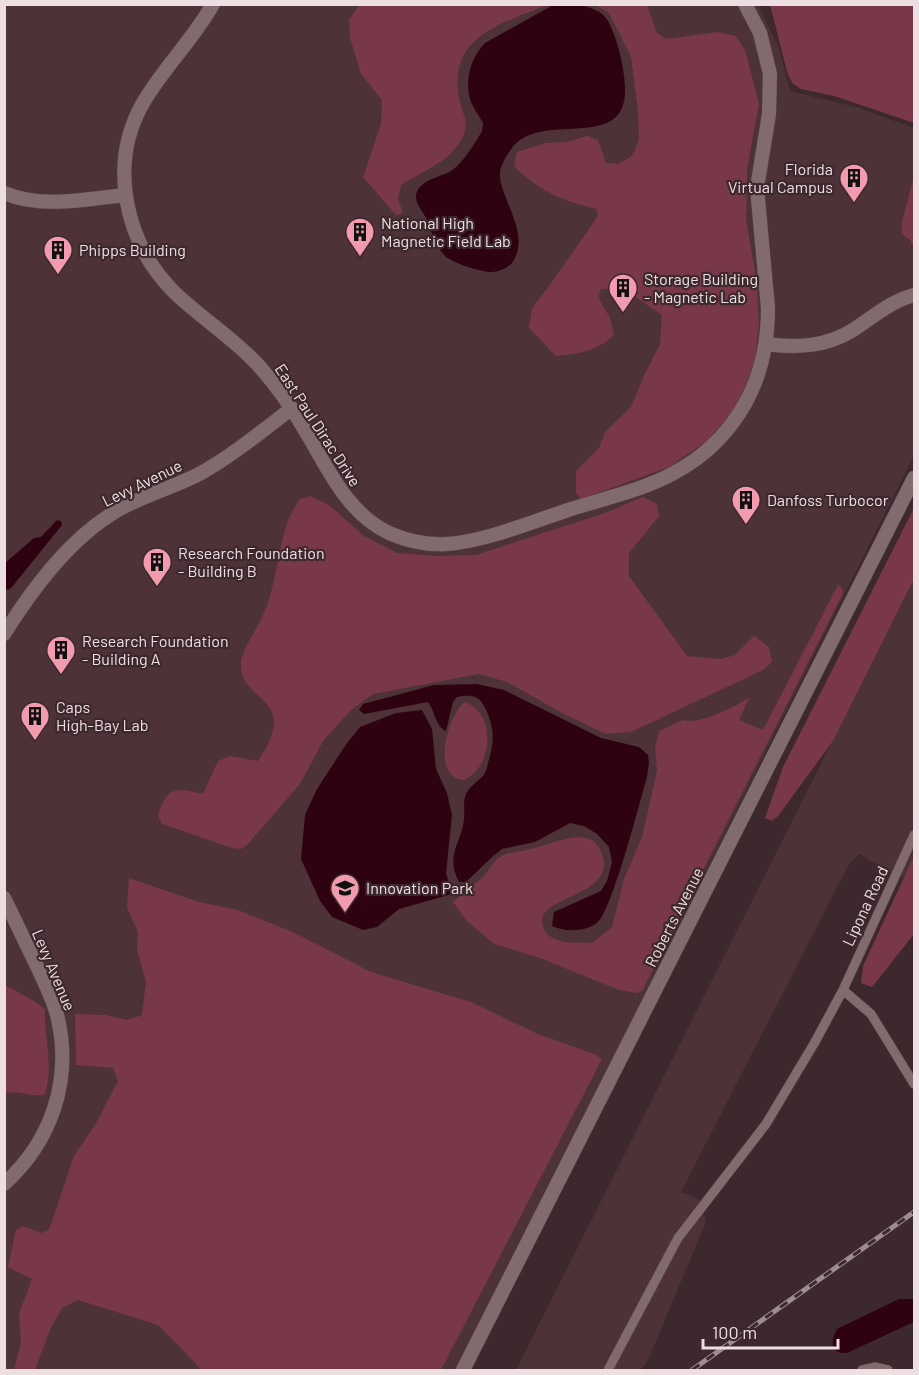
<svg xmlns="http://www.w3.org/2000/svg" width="919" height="1375" viewBox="0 0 919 1375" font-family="Barlow,sans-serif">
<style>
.built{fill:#4d3238}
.green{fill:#793849}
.water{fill:#2f0212}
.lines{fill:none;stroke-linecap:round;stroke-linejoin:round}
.street-casing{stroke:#57464a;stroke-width:10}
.secondary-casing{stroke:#57464a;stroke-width:15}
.street{stroke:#826b6f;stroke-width:9}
.secondary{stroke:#826b6f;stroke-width:14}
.rail-casing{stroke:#9e8d90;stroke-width:5}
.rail{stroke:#3d292d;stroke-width:3;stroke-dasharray:9;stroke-linecap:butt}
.labels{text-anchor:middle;stroke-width:4.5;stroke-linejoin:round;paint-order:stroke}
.poi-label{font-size:16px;fill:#ecdee1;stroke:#3d292d;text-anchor:start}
.street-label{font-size:16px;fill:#ecdee1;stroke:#3d292d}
</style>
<rect width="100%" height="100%" fill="#3d292d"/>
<path class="built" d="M 5,5 L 758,5 L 779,48 L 790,91 L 856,107 L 914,128 L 914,455 L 457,1370 L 5,1370 Z
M 914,579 L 914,856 L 904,878 L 882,868 L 860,854 L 849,864 L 681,1192 L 699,1199 L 706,1222 L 648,1360 L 641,1370 L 516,1370 Z"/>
<path class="green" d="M 359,5 L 547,5 C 501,24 448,36 459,98 C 462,116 472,122 460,142 C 447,163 421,172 401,185 L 398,199 L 403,213 L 396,215 L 363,177 L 381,124 L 382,100 L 361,74 L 350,38 L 349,20 Z
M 595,5 L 647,5 L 657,33 L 666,39 L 717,32 L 736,36 L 745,50 L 759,104 L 747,169 L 746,219 L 757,284 L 759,327 L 754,365 L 735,409 L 707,441 L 669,467 L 581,499 L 576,493 L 576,471 L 599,448 L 605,432 L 631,407 L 644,376 L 660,344 L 662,315 L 622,288 L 601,289 L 598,297 L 610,318 L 614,335 C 596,352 580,353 556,356 L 529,328 L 532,308 L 552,282 L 598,216 L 596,209 C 561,200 539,191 514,166 L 517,152 L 546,143 L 567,142 L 587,136 L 598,140 L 606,163 L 618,164 L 632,156 L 639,140 L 638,111 L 631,57 L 609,13 Z
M 770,5 L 914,5 L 914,123 L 834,96 L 801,89 L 793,84 L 788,75 Z
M 914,176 L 914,248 L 910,240 L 902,234 L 902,222 Z
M 310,496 L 329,505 L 364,536 L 397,553 L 438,556 L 476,555 L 605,513 L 643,497 L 657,504 L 659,516 L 629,553 L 629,576 L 687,656 L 721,659 L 735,655 L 754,636 L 769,647 L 772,662 L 763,670 L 631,732 L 606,734 L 564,714 L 507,682 L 479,674 L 373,694 L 351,710 L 323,741 L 300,784 L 248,844 L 241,849 L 232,848 L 162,824 L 158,816 C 167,786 175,788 203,794 L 218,761 L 230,756 L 258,761 C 303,694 238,705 241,662 C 242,650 257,628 262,617 C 276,589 277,553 287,524 C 289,515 295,507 300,499 Z
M 914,508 L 914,579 L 833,741 L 778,816 L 772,821 L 765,818 L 783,767 Z
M 838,585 L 843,589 L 842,595 L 642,991 L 637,993 L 619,990 L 540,958 L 494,944 L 467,921 L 453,902 C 464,892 476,884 485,875 C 489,870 492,864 496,860 C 507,851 519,852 531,849 C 553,844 594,821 603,857 C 613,899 534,895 543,926 C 549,946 577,942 592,943 L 612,927 L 624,879 L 642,837 L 657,771 L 655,748 L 659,731 L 683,720 C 700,725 734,707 749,698 L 739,720 L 763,730 Z
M 465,702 C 497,714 493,767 464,780 C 461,779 457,779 454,777 C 434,764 450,713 465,702 Z
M 914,856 L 914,934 L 872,987 L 861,983 L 863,966 Z
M 129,878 L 199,902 L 238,910 L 293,932 L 371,972 L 471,1002 L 538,1034 L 594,1054 L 602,1059 L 441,1370 L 202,1370 L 158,1325 L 78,1300 L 62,1308 L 50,1330 L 35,1370 L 14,1370 L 21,1343 L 19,1314 L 32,1279 L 8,1267 L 16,1230 L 22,1226 L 41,1233 L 49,1230 L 74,1156 L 95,1125 L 118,1081 L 113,1068 L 76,1065 L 75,1014 L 105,1015 L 127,1020 L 142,1015 L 146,982 L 137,950 L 138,932 L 127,908 Z
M 5,985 L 34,1001 L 45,1009 C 44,1040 54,1064 45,1095 C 30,1097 19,1090 5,1093 Z"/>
<path class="water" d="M 555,4 C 572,4 598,4 608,21 C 618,40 624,66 625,87 C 628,155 541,109 512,148 C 506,156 499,167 500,177 C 500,181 502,186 503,190 C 511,214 528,240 512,263 C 508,268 498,272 492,272 C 483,273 450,262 445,256 C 435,245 432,233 427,220 C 424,212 415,205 416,195 C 419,178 446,177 455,168 C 466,158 475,143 482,131 L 483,123 C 479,116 474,109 471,102 C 464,82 470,58 485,43 Z
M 57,520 L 61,521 L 62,525 L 12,587 L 8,590 L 5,588 L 5,563 L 34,538 L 41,537 Z
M 477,684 L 504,690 L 601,738 L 639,747 L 648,755 L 649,763 L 647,777 C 640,801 612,911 597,923 C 585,932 564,932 552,926 L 554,912 L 601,891 L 607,881 L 612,862 L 609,847 L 597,834 L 584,826 L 570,823 L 535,842 L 502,849 L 492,857 L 466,882 L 459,882 C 445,855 461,844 464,820 C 465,812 463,804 465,797 C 467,788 477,782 483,776 C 486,772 487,768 488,763 C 494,743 495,729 486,710 C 480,695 472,694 457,697 L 453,702 L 446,731 C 435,726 435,711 428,702 L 364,714 L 359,710 L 363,704 L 434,685 Z
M 422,710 L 432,729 L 436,769 L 447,793 L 452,815 L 446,873 L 452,894 L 399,909 L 377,927 L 363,930 L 332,917 L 320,901 L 301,859 L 305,815 L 317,789 L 347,743 L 360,727 L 396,713 Z
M 899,1299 L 914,1299 L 914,1322 L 847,1353 C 830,1354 830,1341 837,1329 Z"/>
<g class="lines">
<g class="street-casing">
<path id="street" d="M 843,990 L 871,1014 L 914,1084
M 608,1370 L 678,1238 L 766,1124 L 815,1042 L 843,990 L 914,835
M 862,1370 L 875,1367 L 888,1370"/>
</g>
<g class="secondary-casing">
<path id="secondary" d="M 213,4 C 193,40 163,68 143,103 C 108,164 125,241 172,290 C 199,317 233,337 259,366 C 277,386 293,409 306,432 C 329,470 347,513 389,533 C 407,541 427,545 446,544 C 483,542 532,522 568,510 C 602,499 640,491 672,474 C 687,466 702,456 714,444 C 752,407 768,360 768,308 L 757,188 L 769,114 L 770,74 L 760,33 L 745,4
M 4,193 C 42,209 86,199 125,195
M 766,344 C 797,348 826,347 853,330 C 873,317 891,301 914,295
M 4,634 C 33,588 70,538 118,510 C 144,495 175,487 201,473 C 233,455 262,431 291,409
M 4,898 C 15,920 25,942 36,964 C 44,982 54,1000 58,1019 C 72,1081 51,1142 4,1184
M 463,1370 L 914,478"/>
</g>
<use href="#street" class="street"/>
<use href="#secondary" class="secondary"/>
<g class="rail-casing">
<path id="rail" d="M 692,1370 L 914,1212"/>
</g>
<use href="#rail" class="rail"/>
</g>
<defs>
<g id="building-pin" transform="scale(1.5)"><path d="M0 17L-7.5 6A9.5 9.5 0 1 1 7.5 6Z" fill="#f29aae" stroke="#3d292d"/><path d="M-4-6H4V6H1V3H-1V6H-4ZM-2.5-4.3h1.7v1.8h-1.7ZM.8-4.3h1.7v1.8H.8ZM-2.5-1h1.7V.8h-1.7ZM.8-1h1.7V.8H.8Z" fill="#111"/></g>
<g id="university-pin" transform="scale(1.5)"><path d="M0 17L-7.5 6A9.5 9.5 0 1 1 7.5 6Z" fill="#f29aae" stroke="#3d292d"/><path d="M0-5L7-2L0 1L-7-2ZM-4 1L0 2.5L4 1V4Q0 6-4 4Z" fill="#111"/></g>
</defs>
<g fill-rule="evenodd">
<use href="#building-pin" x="854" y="178"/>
<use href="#building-pin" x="360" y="232"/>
<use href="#building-pin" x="58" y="250"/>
<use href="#building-pin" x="623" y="288"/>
<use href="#building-pin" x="746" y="500"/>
<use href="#building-pin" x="157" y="562"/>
<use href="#building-pin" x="61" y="650"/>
<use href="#building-pin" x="35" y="716"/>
<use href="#university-pin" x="345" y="888"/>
</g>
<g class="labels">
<g class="poi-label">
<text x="833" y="175" text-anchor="end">Florida<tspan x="833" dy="18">Virtual Campus</tspan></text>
<text x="381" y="229">National High<tspan x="381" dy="18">Magnetic Field Lab</tspan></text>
<text x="79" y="256">Phipps Building</text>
<text x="644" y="285">Storage Building<tspan x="644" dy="18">- Magnetic Lab</tspan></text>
<text x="767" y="506">Danfoss Turbocor</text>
<text x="178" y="559">Research Foundation<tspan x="178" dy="18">- Building B</tspan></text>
<text x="82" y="647">Research Foundation<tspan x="82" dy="18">- Building A</tspan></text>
<text x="56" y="713">Caps<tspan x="56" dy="18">High-Bay Lab</tspan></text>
<text x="366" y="894">Innovation Park</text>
</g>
<g class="street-label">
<text transform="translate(318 425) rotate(57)" y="6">East Paul Dirac Drive</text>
<text transform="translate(142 483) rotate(-26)" y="6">Levy Avenue</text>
<text transform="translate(865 906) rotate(-65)" y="6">Lipona Road</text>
<text transform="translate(674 917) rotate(-63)" y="6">Roberts Avenue</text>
<text transform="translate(54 970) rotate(67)" y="6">Levy Avenue</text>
</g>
</g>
<rect width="919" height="1375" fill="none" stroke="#ecdee1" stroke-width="12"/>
<path d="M703 1339v9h135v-9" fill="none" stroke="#ecdee1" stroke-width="3"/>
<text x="712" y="1339" font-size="18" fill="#ecdee1" stroke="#3d292d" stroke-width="4.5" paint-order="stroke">100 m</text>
</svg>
